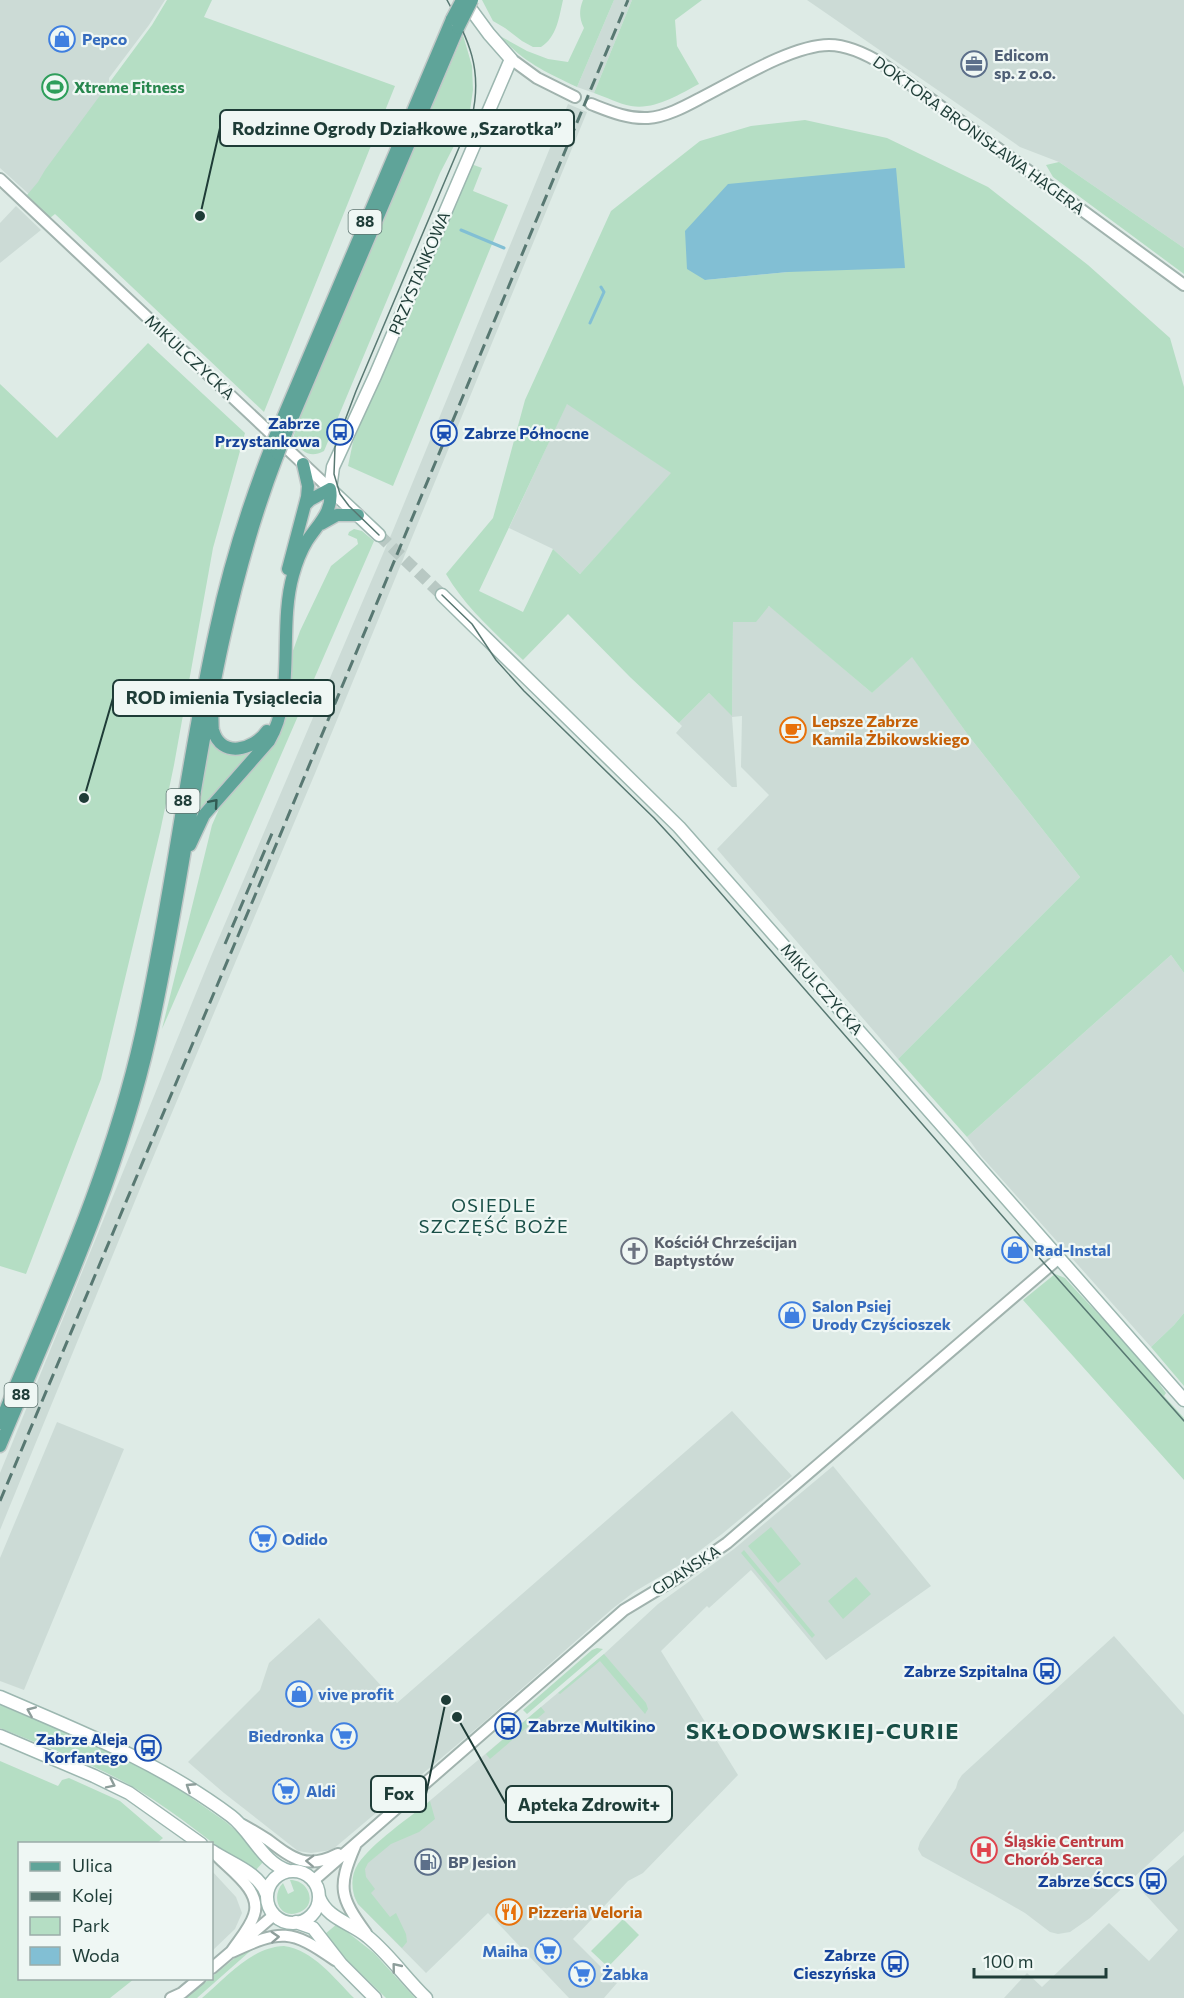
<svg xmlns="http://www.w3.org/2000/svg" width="1184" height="1998" viewBox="0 0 1184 1998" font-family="Commissioner,sans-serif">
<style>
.built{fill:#ccdbd6}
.green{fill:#b5dec4;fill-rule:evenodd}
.water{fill:#82bfd4}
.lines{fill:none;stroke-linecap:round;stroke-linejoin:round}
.stream{stroke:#82bfd4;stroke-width:3}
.secondary-tunnel{stroke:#b8c8c3;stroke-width:12;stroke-dasharray:12 6;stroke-linecap:butt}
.tertiary-casing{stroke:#a1b3ae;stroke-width:14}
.secondary-casing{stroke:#9cb7b0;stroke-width:15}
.primary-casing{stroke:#c0c8c7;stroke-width:15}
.tertiary{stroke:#fff;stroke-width:10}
.secondary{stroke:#fff;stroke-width:12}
.primary{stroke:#5fa499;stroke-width:12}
.tram{stroke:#587872;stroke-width:1.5}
.rail{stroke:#587872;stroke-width:3;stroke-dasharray:12 6;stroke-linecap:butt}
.primary-bridge-casing{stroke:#c0c8c7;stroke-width:15;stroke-linecap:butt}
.primary-bridge{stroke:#5fa499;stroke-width:12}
.oneway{stroke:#325b54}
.oneway2{stroke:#8e9e9b}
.labels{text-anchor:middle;stroke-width:4.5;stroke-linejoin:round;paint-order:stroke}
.shield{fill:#eff7f4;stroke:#5d7470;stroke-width:1.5}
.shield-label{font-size:15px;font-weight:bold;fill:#1e3c37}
.shop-label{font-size:16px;font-weight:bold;fill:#366cbe;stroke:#eff7f4;text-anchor:start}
.service-label{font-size:16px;font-weight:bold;fill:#4e5e75;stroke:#eff7f4;text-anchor:start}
.leisure-label{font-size:16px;font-weight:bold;fill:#27864d;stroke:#eff7f4;text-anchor:start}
.street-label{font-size:16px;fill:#1e3c37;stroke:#eff7f4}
.transit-label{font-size:16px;font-weight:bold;fill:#164399;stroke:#eff7f4;text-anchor:end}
.food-label{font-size:16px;font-weight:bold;fill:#c56008;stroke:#eff7f4;text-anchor:start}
.worship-label{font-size:16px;font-weight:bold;fill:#5b616d;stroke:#eff7f4;text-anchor:start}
.health-label{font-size:16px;font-weight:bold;fill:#be3a42;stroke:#eff7f4;text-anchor:start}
.neighbourhood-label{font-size:18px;letter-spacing:1.5px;fill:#194f47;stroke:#eff7f4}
.district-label{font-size:22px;font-weight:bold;letter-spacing:1.5px;fill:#194f47;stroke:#eff7f4}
.leader{fill:none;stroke:#1e3c37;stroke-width:2}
.callout-dot{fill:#1e3c37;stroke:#eff7f4;stroke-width:2}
.callout{fill:#eff7f4;stroke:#1e3c37;stroke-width:2}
.callout-label{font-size:18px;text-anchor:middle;font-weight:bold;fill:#1e3c37}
</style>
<rect width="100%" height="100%" fill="#deebe6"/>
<path class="built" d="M 0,0 L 165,0 L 149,25 L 109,78 L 110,99 L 31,196 L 0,168 Z
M 614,0 L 632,0 L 594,93 L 577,87 Z
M 807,0 L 1184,0 L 1184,248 L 1059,162 L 1020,147 Z
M 568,104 L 587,112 L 316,771 L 144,1179 L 0,1530 L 0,1473 L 212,954 L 394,528 Z
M 16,206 L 41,230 L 0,263 L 0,223 Z
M 567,403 L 672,473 L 580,574 L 553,549 L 509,528 Z
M 770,606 L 872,693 L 912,656 L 968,735 L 1080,877 L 898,1059 L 717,849 L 769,795 L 741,767 L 742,716 L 732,717 L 737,787 L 732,787 L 676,733 L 682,726 L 679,723 L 709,693 L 732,715 L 733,622 Z
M 1171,955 L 1184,973 L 1184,1313 L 1174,1325 L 1151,1347 L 981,1156 L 967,1137 Z
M 732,1411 L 792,1476 L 722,1534 L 683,1563 L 634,1592 L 612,1609 L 484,1722 L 332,1850 L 311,1853 L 298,1851 L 224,1793 L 188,1762 L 260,1690 L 269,1663 L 319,1618 L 397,1703 Z
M 57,1422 L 124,1449 L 24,1690 L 0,1681 L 0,1558 Z
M 833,1466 L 931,1586 L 826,1660 L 751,1570 L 709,1608 L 707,1606 L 661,1651 L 738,1775 L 643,1873 L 628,1881 L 573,1939 L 617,1983 L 604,1998 L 569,1998 L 488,1913 L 426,1973 L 358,1904 L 354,1896 L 353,1882 L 358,1864 L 382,1841 L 604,1654 L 658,1604 L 734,1549 Z
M 1114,1636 L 1184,1715 L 1184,1831 L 1090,1918 L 1070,1932 L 1058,1934 L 1050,1932 L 1025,1913 L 992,1894 L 922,1856 L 918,1849 L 920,1842 L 956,1788 L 958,1781 L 962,1775 Z
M 1184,1855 L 1184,1998 L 1004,1998 L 1027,1973 L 1042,1987 L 1109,1923 L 1149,1961 L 1178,1930 L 1143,1892 Z
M 212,1871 L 236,1897 L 242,1913 L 235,1929 L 212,1951 Z"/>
<path class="green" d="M 167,0 L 212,0 L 204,17 L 395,86 L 264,412 L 55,214 L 50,218 L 27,195 L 38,182 L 45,170 L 152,25 Z
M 482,0 L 563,0 C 559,17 557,37 541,47 L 533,47 L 522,41 L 505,28 L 493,21 Z
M 583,0 L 614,0 L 577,87 C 544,71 525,63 500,36 L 527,51 L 548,59 L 568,62 L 584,28 C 579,18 579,10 583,0 Z
M 632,0 L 702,0 L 675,20 L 677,46 L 699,84 C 678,95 655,110 631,106 C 619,104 606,97 594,93 Z
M 463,35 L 472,66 L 473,90 L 469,117 L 440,173 L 324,451 C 309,459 303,451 292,441 L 300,416 L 342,315 Z
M 805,120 L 887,138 L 988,187 L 1088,265 L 1170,338 L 1184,387 L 1184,973 L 1171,955 L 967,1137 L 898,1059 L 1080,877 L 968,735 L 912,657 L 872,693 L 769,606 L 756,622 L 733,622 L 732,716 L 709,693 L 679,723 L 630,677 L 568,614 L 523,660 C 496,634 465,607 446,574 L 493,518 L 525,400 L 611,211 L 700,141 L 751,126 ZM 896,168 L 788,272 L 705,280 ZM 567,404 L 671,473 L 580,574 L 553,549 L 523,612 L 479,591 Z
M 1059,162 L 1184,248 L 1184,274 L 1053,177 L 1046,165 Z
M 471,164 L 482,168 L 473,191 L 508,205 L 393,486 L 348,466 L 353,442 Z
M 148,343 L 245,433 L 213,548 L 174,765 L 160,832 L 101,1079 L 26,1274 L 0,1266 L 0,384 L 57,438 Z
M 354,529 L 362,531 L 374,541 L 162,1029 L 212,825 L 223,800 L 280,732 L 286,719 L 290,659 L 300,631 L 331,566 L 358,544 L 357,539 L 348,535 L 349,532 Z
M 209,735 L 254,750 L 195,821 Z
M 1055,1274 L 1065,1278 C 1098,1315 1138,1353 1166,1393 L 1164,1396 L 1184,1418 L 1184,1480 L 1023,1300 Z
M 1184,1313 L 1184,1386 L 1151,1347 L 1174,1325 Z
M 771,1527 L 801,1564 L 778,1583 L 748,1546 Z
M 744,1550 L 815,1635 L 812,1638 L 741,1553 Z
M 856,1577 L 871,1594 L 843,1619 L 828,1601 Z
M 597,1648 L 603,1649 L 527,1714 L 523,1710 L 592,1650 Z
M 604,1654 L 646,1703 L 648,1709 L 645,1714 L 600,1661 L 560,1694 L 558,1693 Z
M 0,1705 L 100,1747 L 173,1785 L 226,1822 L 243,1837 L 264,1861 L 255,1871 C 214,1847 179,1814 138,1790 C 95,1764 46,1747 0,1728 Z
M 541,1707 L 545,1712 L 490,1759 L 486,1754 Z
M 0,1761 L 58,1786 L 62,1780 L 69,1778 L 120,1801 L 163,1838 L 156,1844 L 20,1844 L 20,1978 L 134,1979 L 110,1998 L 0,1998 Z
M 430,1801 L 435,1819 L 419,1832 L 391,1844 L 368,1863 L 365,1869 L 366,1877 L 375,1889 L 371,1893 L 390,1917 L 396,1913 L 406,1934 L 407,1942 L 402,1948 L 358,1904 C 351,1892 350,1876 358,1864 C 373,1842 409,1818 430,1801 Z
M 290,1880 C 311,1880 318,1908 297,1913 C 278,1919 271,1895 283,1883 L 288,1894 L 294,1891 Z
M 623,1919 L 639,1935 L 608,1967 L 591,1951 Z
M 337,1924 L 374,1953 L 415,1998 L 386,1998 L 348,1961 L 325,1934 Z
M 260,1945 L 248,1953 L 197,1998 L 186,1998 L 241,1953 Z
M 284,1946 C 313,1950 334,1978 354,1998 L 202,1998 C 226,1978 251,1947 284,1946 Z"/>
<path class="water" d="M 896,168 L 905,268 L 788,272 L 705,280 L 687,269 L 685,231 L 728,184 Z"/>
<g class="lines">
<path class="stream" d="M 461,230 L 504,248
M 590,323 L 604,292 L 601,287"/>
<path class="secondary-tunnel" d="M 379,535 L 442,595"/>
<g class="tertiary-casing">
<path id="tertiary" d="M 511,59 L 537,78 L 575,97
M 591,104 C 609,111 627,119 648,118 C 665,117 684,107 699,99 C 733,82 792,45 829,45 C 849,45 868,55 884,65 L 1184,285
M 0,179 L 330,489
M 243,1825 C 252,1830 260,1835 268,1840 C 293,1859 307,1870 338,1854
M 355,1846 C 337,1888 340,1897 366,1933
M 218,1857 C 233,1872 262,1892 254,1915 C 250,1928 239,1940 231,1952
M 313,1881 L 624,1610 L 677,1578 L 727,1543 L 1059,1258
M 232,1952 C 281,1929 291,1929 335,1960
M 212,1968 L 274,1915
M 171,1998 L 182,1993 L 200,1978"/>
</g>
<g class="secondary-casing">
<path id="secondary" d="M 379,535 L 330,489 L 333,467 L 375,376 L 511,59 L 489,34 L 464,0
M 442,595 L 679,827 L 1184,1400
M 0,1697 C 81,1732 159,1762 231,1816 C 252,1832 263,1864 289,1871
M 0,1736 L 94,1776 L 129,1793 L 201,1844
M 212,1851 C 231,1864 259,1872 267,1895
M267 1897a26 26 0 1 1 52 0a26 26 0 1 1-52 0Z
M 319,1897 C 327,1919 352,1923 368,1937 C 390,1955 406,1979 426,1998
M 296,1922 L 313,1928 L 341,1964 L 375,1998"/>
</g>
<g class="primary-casing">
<path id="primary" d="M 279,427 L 452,19
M 286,433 L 458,28
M 321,524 L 337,515 L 358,515
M 288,569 L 307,497 L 308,486 L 303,464
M 212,715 C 213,719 212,725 213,730 C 221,759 254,750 267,731
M 190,845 L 204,815 L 269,741 C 296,697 278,627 293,575 C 296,564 301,551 307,541 C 318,524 334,511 330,489 L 310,500 L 305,505
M 0,1423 C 53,1295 111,1170 141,1035 C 171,900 186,762 216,628 C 229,566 248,506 271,447
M 0,1446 C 56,1312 118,1179 150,1037 C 194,841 205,643 278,454"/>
</g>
<use href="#tertiary" class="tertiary"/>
<use href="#secondary" class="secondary"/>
<use href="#primary" class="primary"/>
<path class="tram" d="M 379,535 L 349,506 L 340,494 L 334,474 L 335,447 L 356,391 L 472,117 C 483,69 469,41 447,0
M 442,595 L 472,624 L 496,660 L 524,691 L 654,818 L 678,844 L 1012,1227 L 1184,1421"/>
<path class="rail" d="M 225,944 L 273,831
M 0,1501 L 251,905 L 628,0"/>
<g class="primary-bridge-casing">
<path id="primary-bridge" d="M 452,19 L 462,0
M 458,28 L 472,0
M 271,447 L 279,427
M 278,454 L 286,433"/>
</g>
<use href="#primary-bridge" class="primary-bridge"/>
</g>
<defs><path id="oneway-chevron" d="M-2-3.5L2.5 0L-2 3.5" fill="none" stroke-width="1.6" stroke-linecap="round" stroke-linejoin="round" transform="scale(1.5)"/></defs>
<use class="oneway" href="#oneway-chevron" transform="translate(214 803) rotate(-49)"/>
<g class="oneway2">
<use href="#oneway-chevron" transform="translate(31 1711) rotate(-157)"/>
<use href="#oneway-chevron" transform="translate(111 1784) rotate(26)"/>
<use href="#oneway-chevron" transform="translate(190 1787) rotate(-147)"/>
<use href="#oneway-chevron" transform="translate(310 1861) rotate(-178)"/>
<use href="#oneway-chevron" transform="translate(275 1937) rotate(-3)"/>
<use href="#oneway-chevron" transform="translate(396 1967) rotate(-129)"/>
</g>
<defs>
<g id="shop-ring" transform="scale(1.35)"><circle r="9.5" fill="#eff7f4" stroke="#3f7fe0" stroke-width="1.5"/><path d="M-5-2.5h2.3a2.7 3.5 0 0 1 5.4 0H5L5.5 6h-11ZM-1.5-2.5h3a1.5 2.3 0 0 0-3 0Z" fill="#3f7fe0"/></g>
<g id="office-ring" transform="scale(1.35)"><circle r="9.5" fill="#eff7f4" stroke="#5c6f8a" stroke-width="1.5"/><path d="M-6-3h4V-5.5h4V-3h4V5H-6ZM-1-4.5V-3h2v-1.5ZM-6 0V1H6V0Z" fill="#5c6f8a"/></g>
<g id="stadium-ring" transform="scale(1.35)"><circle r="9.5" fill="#eff7f4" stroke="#2e9e5b" stroke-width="1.5"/><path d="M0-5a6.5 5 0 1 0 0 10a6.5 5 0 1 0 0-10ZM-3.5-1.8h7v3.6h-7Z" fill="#2e9e5b"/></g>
<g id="bus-ring" transform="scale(1.35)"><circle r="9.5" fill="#eff7f4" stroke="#1a4fb4" stroke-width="1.5"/><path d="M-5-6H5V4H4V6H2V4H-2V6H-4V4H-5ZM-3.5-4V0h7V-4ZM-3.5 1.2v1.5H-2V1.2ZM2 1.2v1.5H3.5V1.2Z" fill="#1a4fb4"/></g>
<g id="station-ring" transform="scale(1.35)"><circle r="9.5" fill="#eff7f4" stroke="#1a4fb4" stroke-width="1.5"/><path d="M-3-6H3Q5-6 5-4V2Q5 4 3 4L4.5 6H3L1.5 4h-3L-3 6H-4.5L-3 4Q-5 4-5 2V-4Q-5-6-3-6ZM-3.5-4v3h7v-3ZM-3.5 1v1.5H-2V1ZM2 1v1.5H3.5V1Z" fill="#1a4fb4"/></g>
<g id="cafe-ring" transform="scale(1.35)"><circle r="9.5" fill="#eff7f4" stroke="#e8710a" stroke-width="1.5"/><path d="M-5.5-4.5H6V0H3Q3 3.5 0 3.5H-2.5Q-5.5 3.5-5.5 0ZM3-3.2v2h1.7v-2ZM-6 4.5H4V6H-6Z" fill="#e8710a"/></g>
<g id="church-ring" transform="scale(1.35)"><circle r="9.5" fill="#eff7f4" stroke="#6b7280" stroke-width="1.5"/><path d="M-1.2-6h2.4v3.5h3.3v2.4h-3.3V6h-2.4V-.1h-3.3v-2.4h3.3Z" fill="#6b7280"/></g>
<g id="supermarket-ring" transform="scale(1.35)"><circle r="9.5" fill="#eff7f4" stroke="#3f7fe0" stroke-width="1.5"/><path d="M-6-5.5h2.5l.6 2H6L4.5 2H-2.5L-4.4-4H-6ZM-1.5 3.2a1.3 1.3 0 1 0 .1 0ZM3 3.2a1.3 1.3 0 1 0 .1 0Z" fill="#3f7fe0"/></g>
<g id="hospital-ring" transform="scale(1.35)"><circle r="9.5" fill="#eff7f4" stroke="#e0444e" stroke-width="1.5"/><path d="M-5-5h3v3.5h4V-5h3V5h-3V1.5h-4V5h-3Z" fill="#e0444e"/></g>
<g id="fuel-ring" transform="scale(1.35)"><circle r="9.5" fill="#eff7f4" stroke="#5c6f8a" stroke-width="1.5"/><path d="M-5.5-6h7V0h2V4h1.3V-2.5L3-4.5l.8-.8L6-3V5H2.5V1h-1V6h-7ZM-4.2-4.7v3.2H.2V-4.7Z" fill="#5c6f8a"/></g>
<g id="restaurant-ring" transform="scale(1.35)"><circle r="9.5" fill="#eff7f4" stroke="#e8710a" stroke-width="1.5"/><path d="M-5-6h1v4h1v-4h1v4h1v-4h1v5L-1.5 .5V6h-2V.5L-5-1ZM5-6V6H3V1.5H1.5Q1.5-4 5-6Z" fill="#e8710a"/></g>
</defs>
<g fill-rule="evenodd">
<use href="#shop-ring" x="62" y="39"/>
<use href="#office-ring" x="974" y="64"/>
<use href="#stadium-ring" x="55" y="87"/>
<use href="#bus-ring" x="340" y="432"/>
<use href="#station-ring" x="444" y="433"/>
<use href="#cafe-ring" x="793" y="730"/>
<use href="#shop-ring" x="1015" y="1250"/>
<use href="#church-ring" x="634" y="1251"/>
<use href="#shop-ring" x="792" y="1315"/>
<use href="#supermarket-ring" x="263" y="1539"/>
<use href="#bus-ring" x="1047" y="1671"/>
<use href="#shop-ring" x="299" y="1694"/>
<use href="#bus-ring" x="508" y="1726"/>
<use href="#supermarket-ring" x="344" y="1736"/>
<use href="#bus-ring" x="148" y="1748"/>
<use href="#supermarket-ring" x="286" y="1791"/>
<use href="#hospital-ring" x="984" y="1850"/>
<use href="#fuel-ring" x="428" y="1862"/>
<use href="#bus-ring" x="1153" y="1881"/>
<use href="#restaurant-ring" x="509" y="1912"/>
<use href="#supermarket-ring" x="548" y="1951"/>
<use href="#bus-ring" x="895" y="1964"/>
<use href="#supermarket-ring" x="582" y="1974"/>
</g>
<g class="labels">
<g class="shield">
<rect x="348.5" y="210" width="33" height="24" rx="4.5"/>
<rect x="166.5" y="789" width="33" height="24" rx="4.5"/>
<rect x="4.5" y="1383" width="33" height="24" rx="4.5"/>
</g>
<g class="shield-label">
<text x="365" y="227">88</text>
<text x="183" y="806">88</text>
<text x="21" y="1400">88</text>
</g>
<g class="shop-label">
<text x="82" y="45">Pepco</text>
<text x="1034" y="1256">Rad-Instal</text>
<text x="812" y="1312">Salon Psiej<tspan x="812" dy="18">Urody Czyścioszek</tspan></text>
<text x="282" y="1545">Odido</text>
<text x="318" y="1700">vive profit</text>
<text x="324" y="1742" text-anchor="end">Biedronka</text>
<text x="306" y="1797">Aldi</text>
<text x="528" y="1957" text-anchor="end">Maiha</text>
<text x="602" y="1980">Żabka</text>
</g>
<g class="service-label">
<text x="994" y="61">Edicom<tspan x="994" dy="18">sp. z o.o.</tspan></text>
<text x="448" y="1868">BP Jesion</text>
</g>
<g class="leisure-label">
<text x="74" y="93">Xtreme Fitness</text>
</g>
<g class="street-label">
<text transform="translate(979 135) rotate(36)" y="6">DOKTORA BRONISŁAWA HAGERA</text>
<text transform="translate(419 273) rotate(-67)" y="6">PRZYSTANKOWA</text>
<text transform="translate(190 357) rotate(43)" y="6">MIKULCZYCKA</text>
<text transform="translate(822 989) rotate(49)" y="6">MIKULCZYCKA</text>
<text transform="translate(686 1570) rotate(-33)" y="6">GDAŃSKA</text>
</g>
<g class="transit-label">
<text x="320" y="429">Zabrze<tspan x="320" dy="18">Przystankowa</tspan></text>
<text x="464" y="439" text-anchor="start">Zabrze Północne</text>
<text x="1028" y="1677">Zabrze Szpitalna</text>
<text x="528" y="1732" text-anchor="start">Zabrze Multikino</text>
<text x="128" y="1745">Zabrze Aleja<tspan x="128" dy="18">Korfantego</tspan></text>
<text x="1134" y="1887">Zabrze ŚCCS</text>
<text x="876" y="1961">Zabrze<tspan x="876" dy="18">Cieszyńska</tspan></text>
</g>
<g class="food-label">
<text x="812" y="727">Lepsze Zabrze<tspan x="812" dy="18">Kamila Żbikowskiego</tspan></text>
<text x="528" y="1918">Pizzeria Veloria</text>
</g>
<g class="worship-label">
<text x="654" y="1248">Kościół Chrześcijan<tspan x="654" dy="18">Baptystów</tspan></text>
</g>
<g class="health-label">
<text x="1004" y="1847">Śląskie Centrum<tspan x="1004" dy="18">Chorób Serca</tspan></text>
</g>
<g class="neighbourhood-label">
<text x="494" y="1212">OSIEDLE<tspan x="494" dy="21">SZCZĘŚĆ BOŻE</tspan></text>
</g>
<g class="district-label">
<text x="823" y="1739">SKŁODOWSKIEJ-CURIE</text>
</g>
</g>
<path class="leader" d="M200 216L220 128M84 798L113 698M446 1700L426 1794M457 1717L506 1804"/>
<g class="callout-dot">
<circle cx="200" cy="216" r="6"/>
<circle cx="84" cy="798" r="6"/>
<circle cx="446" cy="1700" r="6"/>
<circle cx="457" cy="1717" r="6"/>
</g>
<g class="callout">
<rect x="220" y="110" width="354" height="36" rx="6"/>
<rect x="113" y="680" width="221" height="36" rx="6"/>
<rect x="371" y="1776" width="55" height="36" rx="6"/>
<rect x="506" y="1786" width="166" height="36" rx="6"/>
</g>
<g class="callout-label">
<text x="397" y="135">Rodzinne Ogrody Działkowe „Szarotka”</text>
<text x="224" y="704">ROD imienia Tysiąclecia</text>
<text x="399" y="1800">Fox</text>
<text x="589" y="1811">Apteka Zdrowit+</text>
</g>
<rect x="18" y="1842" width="195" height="138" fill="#eff7f4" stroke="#9baca8" stroke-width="1.5"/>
<rect x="30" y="1862" width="30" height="9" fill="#5fa499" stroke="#9baca8" stroke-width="1.5"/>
<text x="72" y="1872" font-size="18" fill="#1e3c37">Ulica</text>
<rect x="30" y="1892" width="30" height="9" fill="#587872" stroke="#9baca8" stroke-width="1.5"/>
<text x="72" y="1902" font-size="18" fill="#1e3c37">Kolej</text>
<rect x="30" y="1917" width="30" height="18" fill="#b5dec4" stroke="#9baca8" stroke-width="1.5"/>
<text x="72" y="1932" font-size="18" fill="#1e3c37">Park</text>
<rect x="30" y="1947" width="30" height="18" fill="#82bfd4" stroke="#9baca8" stroke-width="1.5"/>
<text x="72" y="1962" font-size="18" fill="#1e3c37">Woda</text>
<path d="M974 1968v9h132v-9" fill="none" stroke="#1e3c37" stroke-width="3"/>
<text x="983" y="1968" font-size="18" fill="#1e3c37" stroke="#eff7f4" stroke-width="4.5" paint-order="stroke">100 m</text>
</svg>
